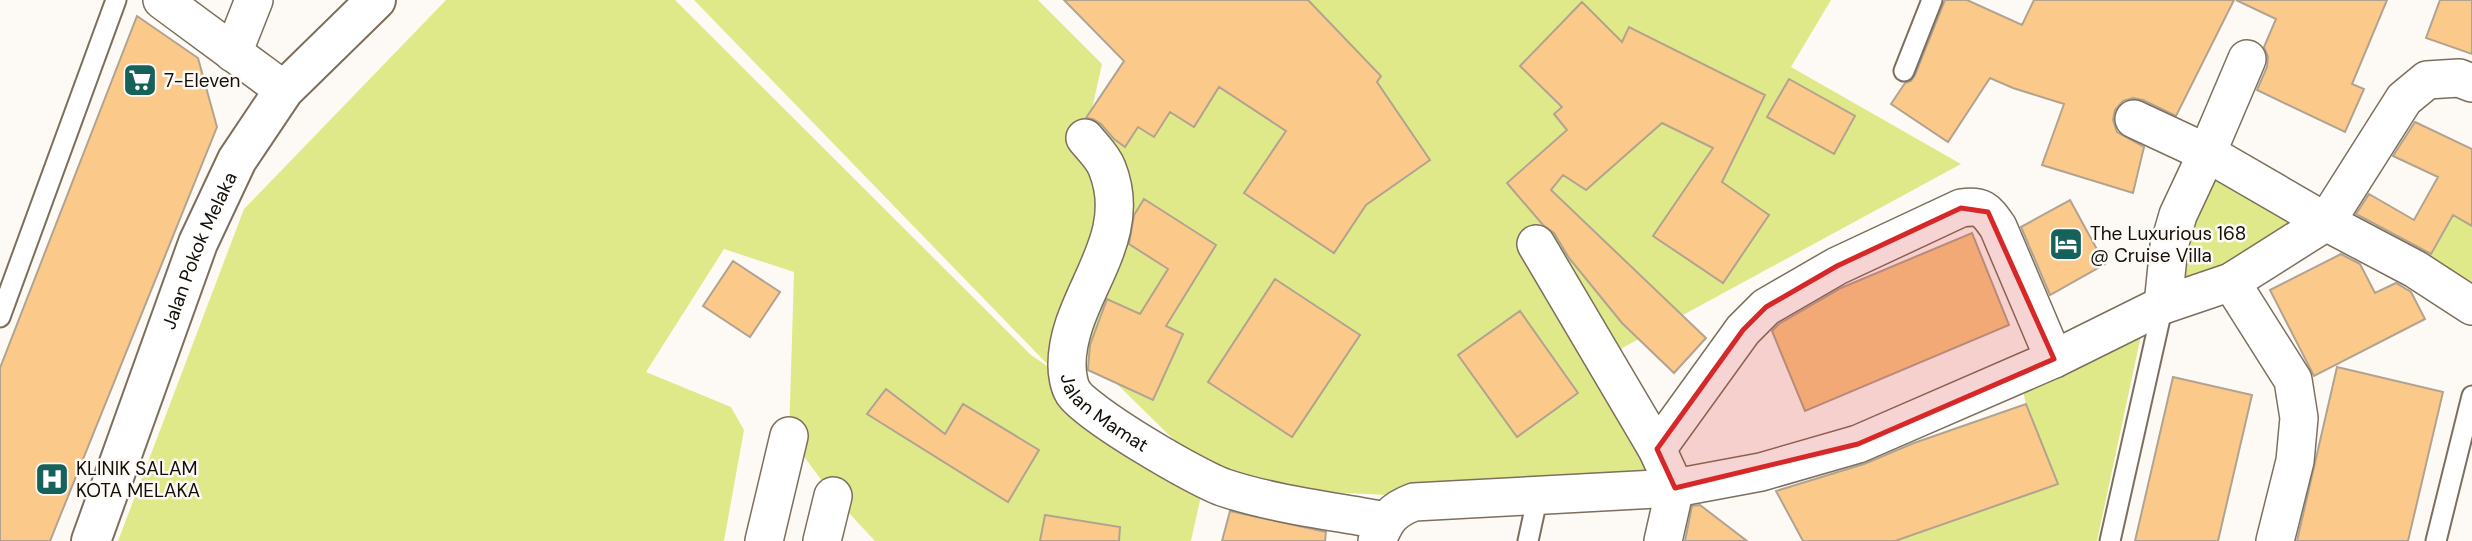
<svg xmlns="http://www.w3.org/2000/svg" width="2472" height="541" viewBox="0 0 2472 541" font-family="'DM Sans',sans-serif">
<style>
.green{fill:#e0e989}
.building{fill:#fbca8a;stroke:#b2a391;stroke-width:2}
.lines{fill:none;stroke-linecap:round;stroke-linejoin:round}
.service-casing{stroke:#7c6f5d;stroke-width:23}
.minor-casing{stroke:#7c6f5d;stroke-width:40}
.tertiary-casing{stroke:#7c6f5d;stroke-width:42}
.service{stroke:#fff;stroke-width:19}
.minor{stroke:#fff;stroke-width:37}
.tertiary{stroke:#fff;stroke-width:38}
.marked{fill:#d62828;fill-opacity:0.2;stroke:#d62828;stroke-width:5;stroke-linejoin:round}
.labels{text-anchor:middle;stroke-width:5;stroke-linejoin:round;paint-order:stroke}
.poi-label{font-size:19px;fill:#140f08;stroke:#fdfaf6;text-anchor:start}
.street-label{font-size:19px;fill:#140f08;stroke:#fdfaf6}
</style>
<rect width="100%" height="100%" fill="#fdfaf6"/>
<path class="green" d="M 446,0 L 675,0 L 1031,355 L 1053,370 L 694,0 L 1038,0 L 1102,64 L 1086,136 L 1201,0 L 1831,0 L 1791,67 L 1961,164 L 1604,358 L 1675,488 L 1468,499 L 1222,487 L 1071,339 L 1058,373 L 1205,478 L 1191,541 L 1110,541 L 1100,524 L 1045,515 L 1040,541 L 875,541 L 833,496 L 789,436 L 794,272 L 724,249 L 646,372 L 731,407 L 744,430 L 724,541 L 118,541 L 244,209 Z
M 2207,153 L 2324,220 L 2163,305 Z
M 2472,158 L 2472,306 L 2415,269 Z
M 2142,331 L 2097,541 L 1891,541 L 2058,484 L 2026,404 L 2021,383 Z"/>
<path class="building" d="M 1064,0 L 1308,0 L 1381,76 L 1377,82 L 1430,160 L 1366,205 L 1334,253 L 1244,193 L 1286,131 L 1219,87 L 1194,127 L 1170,112 L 1154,137 L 1138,127 L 1125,147 L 1114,139 L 1101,124 L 1093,119 L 1086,118 L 1124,61 Z
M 1945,0 L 1967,0 L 2022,25 L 2034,0 L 2234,0 L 2176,116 L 2143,100 L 2133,98 L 2123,101 L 2115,110 L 2113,120 L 2117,132 L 2144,147 L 2133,193 L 2042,165 L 2064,104 L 2013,88 L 1990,78 L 1948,142 L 1891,104 L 1905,83 L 1911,81 L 1915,75 Z
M 2236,0 L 2387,0 L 2352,84 L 2364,89 L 2345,132 L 2257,90 L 2267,67 L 2268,57 L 2264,47 L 2276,19 Z
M 2440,0 L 2472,0 L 2472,54 L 2426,38 Z
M 1582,2 L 1622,42 L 1629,27 L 1765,95 L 1722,182 L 1769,215 L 1723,283 L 1653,236 L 1713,148 L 1662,123 L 1586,190 L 1563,175 L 1551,190 L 1706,338 L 1674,373 L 1622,323 L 1569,258 L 1554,233 L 1543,225 L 1507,183 L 1567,130 L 1554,114 L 1562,107 L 1520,66 Z
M 137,16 L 198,58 L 217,127 L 50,541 L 0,541 L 0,368 Z
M 1789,79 L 1855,116 L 1834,154 L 1767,117 Z
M 2415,122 L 2472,149 L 2472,226 L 2453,215 L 2431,254 L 2356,214 L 2369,194 L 2414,220 L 2438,177 L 2393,156 Z
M 1144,199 L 1216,245 L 1166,326 L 1183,334 L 1153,400 L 1088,370 L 1088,368 L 1090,345 L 1107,299 L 1140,314 L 1168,269 L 1129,244 L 1134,215 Z
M 2070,200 L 2105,264 L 2050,295 L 2021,227 Z
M 1972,233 L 2009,325 L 1805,411 L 1772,331 L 1779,324 L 1841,288 Z
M 2341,254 L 2360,264 L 2375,293 L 2396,283 L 2411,292 L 2425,319 L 2314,376 L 2270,290 Z
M 733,261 L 780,292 L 750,337 L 703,306 Z
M 1275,279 L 1360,335 L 1292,437 L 1208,382 Z
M 1520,311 L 1578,393 L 1517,437 L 1458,355 Z
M 2337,367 L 2443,392 L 2408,541 L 2297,541 Z
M 2173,377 L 2252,395 L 2218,541 L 2135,541 Z
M 886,389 L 945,434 L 963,404 L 1039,450 L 1008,502 L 867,414 Z
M 2026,404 L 2058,484 L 1895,541 L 1803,541 L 1776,491 L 1864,464 L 1914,443 Z
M 1700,505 L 1747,541 L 1685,541 L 1692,506 Z
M 1230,511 L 1326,532 L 1325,541 L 1222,541 Z
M 1045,515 L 1120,527 L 1119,541 L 1040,541 Z"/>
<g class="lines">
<g class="service-casing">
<path id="service" d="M 1904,71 L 1932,0
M 0,317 L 116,0
M 1528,541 L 1538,495
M 2110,541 L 2163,305
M 2436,541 L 2472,396"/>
</g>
<g class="minor-casing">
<g id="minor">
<path d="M 162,0 L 284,90"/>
<path d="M 233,53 L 254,0"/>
<path d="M 2134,119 L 2207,153 L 2326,222 L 2415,269 L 2472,306"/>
<path id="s1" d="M 1085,138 C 1092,147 1103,157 1107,168 C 1137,242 1066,297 1067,366 C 1067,373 1069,386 1073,392 C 1084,412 1199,480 1225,488 C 1277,505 1333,511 1386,521"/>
<path d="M 1536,244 L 1657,449 L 1675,488 L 1663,541"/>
<path d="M 2231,282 L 2293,380 L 2299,418 L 2295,461 L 2275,541"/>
<path d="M 2163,305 L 2169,246 L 2178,215 L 2207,153 L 2247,59"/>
<path d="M 1657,449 L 1743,330 L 1766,307 L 1837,266 L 1961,208 C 1983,205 1986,210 1998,227 L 2054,359"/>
<path d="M 764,541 L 789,436"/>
<path d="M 822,541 L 833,496"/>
<path d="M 1377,541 C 1386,519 1392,510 1414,502 L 1675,488 L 1761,472 L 1858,444 L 2054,359 L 2163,305 L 2231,282 L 2326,222 L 2404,99 L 2427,80 L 2459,78 L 2472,83"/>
</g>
</g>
<g class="tertiary-casing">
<g id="tertiary">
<path id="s2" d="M 91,541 L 198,243 L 237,160 L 284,90 L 376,0"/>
</g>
</g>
<use href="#service" class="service"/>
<use href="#minor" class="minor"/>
<use href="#tertiary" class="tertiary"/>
</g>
<path class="marked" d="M 1961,208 L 1988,212 L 2054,359 L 1858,444 L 1675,488 L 1657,449 L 1743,330 L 1766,307 L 1837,266 Z"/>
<defs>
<g id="supermarket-square" transform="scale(1.75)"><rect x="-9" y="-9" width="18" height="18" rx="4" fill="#16625b" stroke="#fdfaf6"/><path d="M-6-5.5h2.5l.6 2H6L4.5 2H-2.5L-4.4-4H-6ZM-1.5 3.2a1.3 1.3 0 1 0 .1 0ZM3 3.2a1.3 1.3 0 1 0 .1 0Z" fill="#fff"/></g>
<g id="hotel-square" transform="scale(1.75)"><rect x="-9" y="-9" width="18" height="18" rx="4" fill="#16625b" stroke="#fdfaf6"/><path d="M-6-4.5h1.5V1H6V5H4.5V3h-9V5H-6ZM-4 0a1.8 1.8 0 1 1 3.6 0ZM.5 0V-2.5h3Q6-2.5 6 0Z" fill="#fff"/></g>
<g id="hospital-square" transform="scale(1.75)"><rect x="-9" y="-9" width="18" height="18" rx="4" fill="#16625b" stroke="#fdfaf6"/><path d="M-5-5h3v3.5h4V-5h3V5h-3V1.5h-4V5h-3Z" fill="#fff"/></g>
</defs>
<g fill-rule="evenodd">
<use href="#supermarket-square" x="140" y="80"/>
<use href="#hotel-square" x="2066" y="244"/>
<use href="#hospital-square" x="52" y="479"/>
</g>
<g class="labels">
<g class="poi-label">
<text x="164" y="87">7-Eleven</text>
<text x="2090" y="240">The Luxurious 168<tspan x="2090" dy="22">@ Cruise Villa</tspan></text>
<text x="76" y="475">KLINIK SALAM<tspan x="76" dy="22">KOTA MELAKA</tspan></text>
</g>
<g class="street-label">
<text dy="7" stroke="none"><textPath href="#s2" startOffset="310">Jalan Pokok Melaka</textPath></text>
<text dy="7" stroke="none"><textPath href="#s1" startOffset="308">Jalan Mamat</textPath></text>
</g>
</g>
</svg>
